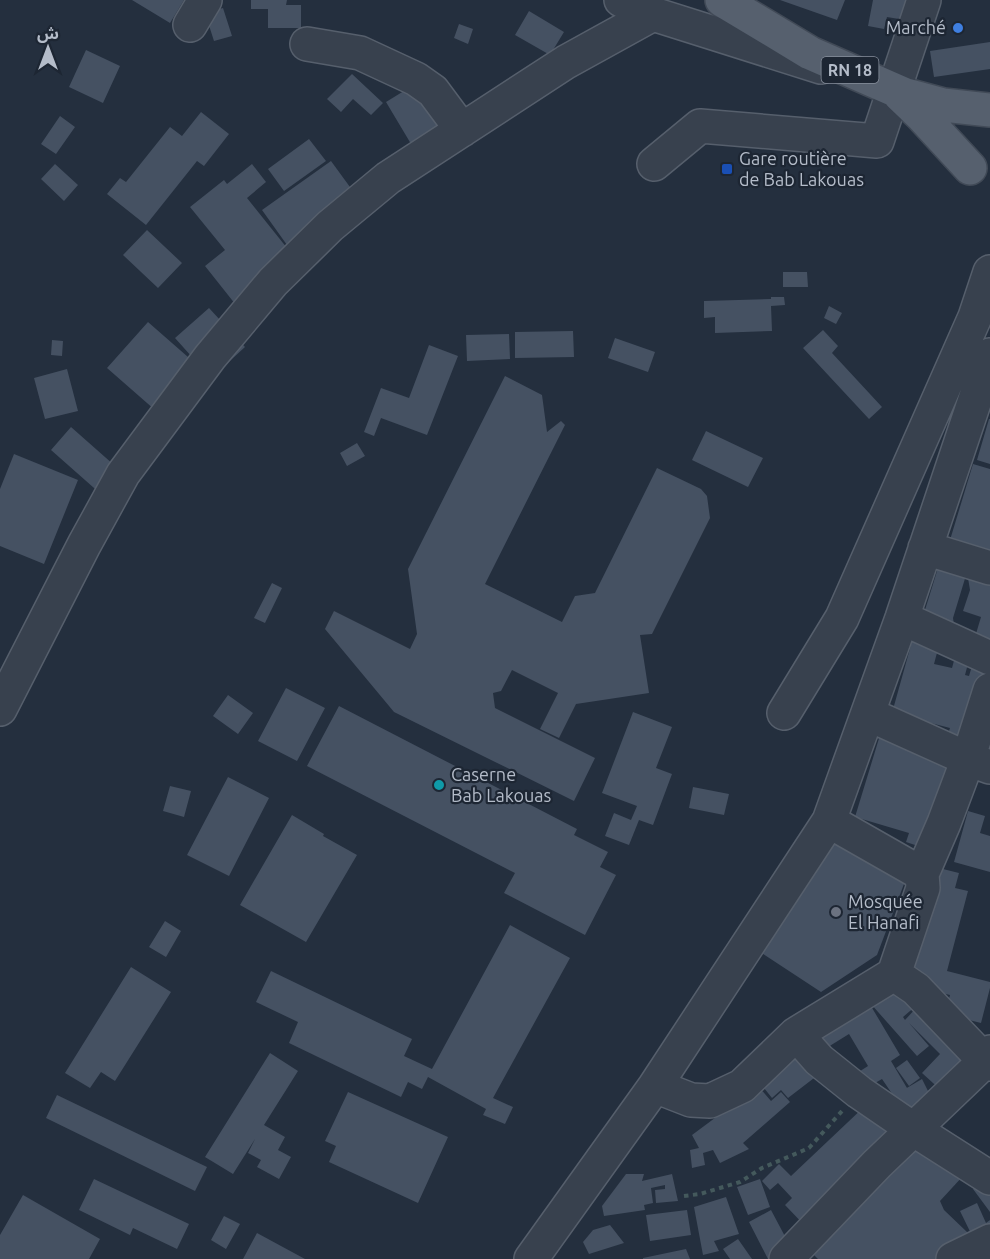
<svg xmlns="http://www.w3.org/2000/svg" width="990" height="1259" viewBox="0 0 990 1259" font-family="Ubuntu,'Noto Sans Arabic',sans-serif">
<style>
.building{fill:#455162}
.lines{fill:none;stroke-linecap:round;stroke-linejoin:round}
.minor-casing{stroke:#565f6c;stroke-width:36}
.major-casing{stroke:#414a57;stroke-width:36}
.path{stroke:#44595c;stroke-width:4;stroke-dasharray:4.5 4.5;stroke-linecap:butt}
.minor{stroke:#38414e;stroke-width:33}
.major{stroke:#56606e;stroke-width:33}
.shop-dot{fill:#3f7fe0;stroke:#1d2633;stroke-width:2}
.transit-dot{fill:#1a4fb4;stroke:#1d2633;stroke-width:2}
.culture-dot{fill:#0f9aa8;stroke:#1d2633;stroke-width:2}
.worship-dot{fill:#6b7280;stroke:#1d2633;stroke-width:2}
.labels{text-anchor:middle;stroke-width:4.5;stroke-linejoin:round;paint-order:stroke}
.shield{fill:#1d2633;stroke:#878f9c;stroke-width:1.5}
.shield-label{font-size:16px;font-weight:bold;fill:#b4bcc9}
.poi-label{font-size:18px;fill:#b4bcc9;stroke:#1d2633;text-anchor:start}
</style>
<rect width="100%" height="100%" fill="#242f3e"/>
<path class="building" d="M 132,0 L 184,0 L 170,23 Z
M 251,0 L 287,0 L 286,5 L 301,5 L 301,28 L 268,28 L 268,9 L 251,9 Z
M 780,0 L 845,0 L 837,20 Z
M 873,0 L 915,0 L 911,21 L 887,17 L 884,29 L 868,26 Z
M 223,8 L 232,36 L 214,41 L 205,13 Z
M 529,11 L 564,32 L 550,55 L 515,35 Z
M 459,24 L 473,29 L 468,44 L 454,38 Z
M 990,42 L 990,69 L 934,77 L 930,51 Z
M 86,50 L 120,66 L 103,103 L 69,87 Z
M 352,74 L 383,103 L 371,115 L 353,99 L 341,112 L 327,99 Z
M 425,78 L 460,136 L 420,159 L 386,102 Z
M 201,112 L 229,134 L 204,166 L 197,161 L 146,225 L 107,194 L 120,178 L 126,182 L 170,127 L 182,136 Z
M 60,116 L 75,127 L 56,154 L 41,144 Z
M 309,139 L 326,161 L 284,191 L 268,169 Z
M 331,161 L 358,198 L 292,252 L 262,210 Z
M 55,164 L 78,185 L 64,201 L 41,179 Z
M 252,164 L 266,182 L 247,198 L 291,253 L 251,324 L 205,266 L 225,250 L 190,207 L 224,180 L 227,184 Z
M 147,230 L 182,263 L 158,288 L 123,255 Z
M 783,272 L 807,272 L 808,287 L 783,287 Z
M 771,297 L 784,297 L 785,305 L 771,306 L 772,331 L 715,333 L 715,317 L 704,318 L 704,301 L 771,299 Z
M 829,306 L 842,313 L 836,324 L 824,318 Z
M 209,308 L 245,347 L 220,370 L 192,357 L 175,338 Z
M 148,322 L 204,371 L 163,417 L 107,368 Z
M 823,330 L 838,346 L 832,353 L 882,407 L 869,419 L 803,348 Z
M 573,331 L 574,357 L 515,358 L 515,332 Z
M 509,334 L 510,359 L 467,361 L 466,335 Z
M 615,338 L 655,352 L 648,372 L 608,358 Z
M 52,340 L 63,341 L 62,356 L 51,355 Z
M 429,345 L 458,356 L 427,435 L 381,418 L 374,436 L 364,432 L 381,388 L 409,398 Z
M 67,369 L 78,411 L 45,419 L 34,378 Z
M 505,376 L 542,395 L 547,432 L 561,421 L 565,425 L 485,584 L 562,622 L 575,596 L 595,593 L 657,468 L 701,489 L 707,496 L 710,518 L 652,634 L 640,635 L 649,693 L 576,704 L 559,738 L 540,729 L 558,693 L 512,670 L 501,691 L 493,693 L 495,708 L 595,758 L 574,801 L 394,712 L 325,629 L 334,611 L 410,649 L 417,634 L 408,569 Z
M 989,419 L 990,419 L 990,464 L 977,460 Z
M 71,427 L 131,480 L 111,503 L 51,450 Z
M 706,431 L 763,458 L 748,487 L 692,460 Z
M 357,443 L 365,456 L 347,466 L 340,453 Z
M 14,454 L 78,480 L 44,564 L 0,546 L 0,489 Z
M 973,464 L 990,469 L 990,641 L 975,637 L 981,617 L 963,611 L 970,590 L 967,572 L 953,618 L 954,625 L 925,610 L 942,555 L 950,540 Z
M 272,583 L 282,588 L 265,623 L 254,618 Z
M 916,627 L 942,634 L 934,664 L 952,668 L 959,642 L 973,645 L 965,675 L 969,676 L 977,649 L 990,652 L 990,690 L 976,741 L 948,734 L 950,728 L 892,713 Z
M 286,688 L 325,708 L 297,761 L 258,741 Z
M 228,695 L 253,713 L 238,734 L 213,716 Z
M 339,706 L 577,829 L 574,835 L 608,852 L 600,867 L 616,875 L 585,935 L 504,893 L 515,873 L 307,766 Z
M 633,712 L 672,727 L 656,768 L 672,774 L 653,825 L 639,820 L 629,845 L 605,836 L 614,813 L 631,820 L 637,806 L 602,793 Z
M 884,722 L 965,746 L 933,851 L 906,842 L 909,833 L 855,817 Z
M 228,777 L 269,798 L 229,876 L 187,855 Z
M 170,786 L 191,791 L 184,817 L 163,811 Z
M 693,787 L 729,794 L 724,815 L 689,808 Z
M 968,811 L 985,816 L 980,833 L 990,836 L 990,872 L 954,862 Z
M 292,815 L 324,834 L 323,836 L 357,855 L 306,942 L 240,905 Z
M 832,831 L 907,876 L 877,955 L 821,992 L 754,948 Z
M 939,868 L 959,873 L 955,888 L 968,891 L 947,971 L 990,982 L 990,988 L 981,1023 L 945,1014 L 950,995 L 909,985 Z
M 165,921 L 181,931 L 166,957 L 149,947 Z
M 510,925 L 570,958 L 493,1098 L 513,1107 L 505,1124 L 483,1115 L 486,1109 L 428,1077 L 422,1089 L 408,1082 L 401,1097 L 289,1043 L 298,1022 L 256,1002 L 271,971 L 412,1039 L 404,1056 L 432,1069 Z
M 131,967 L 171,992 L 115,1081 L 101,1072 L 90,1088 L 65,1073 Z
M 896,982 L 917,1005 L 903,1017 L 905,1020 L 918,1006 L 976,1058 L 944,1093 L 922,1073 L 940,1054 L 909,1023 L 929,1046 L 917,1056 L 871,1004 Z
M 865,996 L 900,1055 L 891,1061 L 907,1088 L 905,1089 L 922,1079 L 933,1101 L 910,1120 L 882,1079 L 863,1090 L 854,1075 L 868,1066 L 849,1034 L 820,1052 L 807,1031 Z
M 270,1053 L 298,1071 L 264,1125 L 285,1137 L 278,1150 L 291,1157 L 279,1179 L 257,1167 L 261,1160 L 248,1153 L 255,1139 L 233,1174 L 205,1157 Z
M 795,1054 L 818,1075 L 788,1098 L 781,1090 L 772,1098 L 760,1083 Z
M 907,1060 L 920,1078 L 909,1086 L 896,1068 Z
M 758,1086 L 771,1101 L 781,1092 L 790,1102 L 743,1143 L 749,1149 L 720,1163 L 713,1150 L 703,1153 L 705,1165 L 692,1168 L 690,1150 L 699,1148 L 692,1135 Z
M 348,1092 L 448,1137 L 418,1203 L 329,1162 L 336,1146 L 325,1141 Z
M 57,1095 L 207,1167 L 195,1191 L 46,1118 Z
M 866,1105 L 891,1136 L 808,1229 L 785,1205 L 792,1198 L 778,1183 L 770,1190 L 762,1181 L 779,1164 L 791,1176 Z
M 920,1135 L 963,1176 L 940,1201 L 944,1210 L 967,1232 L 974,1249 L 953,1259 L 818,1259 L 811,1252 Z
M 626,1174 L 644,1174 L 642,1181 L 672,1174 L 678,1201 L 656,1203 L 655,1190 L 665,1189 L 665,1185 L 651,1188 L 653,1203 L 644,1205 L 645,1210 L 604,1216 L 602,1206 Z
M 94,1179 L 189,1224 L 177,1249 L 133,1228 L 130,1235 L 79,1210 Z
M 760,1179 L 770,1207 L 748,1215 L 737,1187 Z
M 984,1182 L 990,1188 L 990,1212 L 973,1189 Z
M 23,1195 L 100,1239 L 89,1259 L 0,1259 L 0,1235 Z
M 726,1197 L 739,1234 L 714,1241 L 719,1251 L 703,1255 L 694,1207 Z
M 977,1203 L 986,1223 L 990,1220 L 990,1228 L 987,1224 L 990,1230 L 979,1250 L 960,1211 Z
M 687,1210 L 691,1235 L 650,1241 L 646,1215 Z
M 771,1210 L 797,1259 L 768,1259 L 749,1222 Z
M 224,1216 L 240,1224 L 226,1249 L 211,1240 Z
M 610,1225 L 624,1243 L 589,1254 L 583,1242 L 593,1230 Z
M 257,1233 L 305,1259 L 243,1259 Z
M 738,1239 L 752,1259 L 730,1259 L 723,1249 Z
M 686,1249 L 690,1259 L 643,1259 L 643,1258 Z"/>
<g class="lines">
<g class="minor-casing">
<path id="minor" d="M 621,0 L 650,13 L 821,67
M 190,25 L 205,0
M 307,44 L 360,53 L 416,79 L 433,91 L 462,130
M 654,164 L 700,126 L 877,141 L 924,0
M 925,548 L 990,568
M 902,618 L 990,658
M 0,709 L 84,545 L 123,474 L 210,357 L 273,282 L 330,226 L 388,178 L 566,62 L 653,14
M 784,713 L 842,618 L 975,317 L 990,272
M 868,714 L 968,759 L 990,767
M 829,821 L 922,874
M 894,974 L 923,888 L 922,874 L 944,823 L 968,759 L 990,690
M 796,1034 L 819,1060 L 859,1092 L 913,1129 L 990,1178
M 655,1086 L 691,1100 L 710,1101 L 742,1086 L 796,1034 L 894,974 L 916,989 L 985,1061 L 990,1064
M 531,1259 L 655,1086 L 829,821 L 902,618 L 990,355
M 786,1259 L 877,1164 L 985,1061 L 990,1052
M 953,1259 L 990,1241"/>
</g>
<g class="major-casing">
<path id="major" d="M 722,0 L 810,53 L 906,95 L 943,105 L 990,110
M 900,95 L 922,116 L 970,168"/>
</g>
<path class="path" d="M 684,1196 L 700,1194 L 740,1182 L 762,1168 L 809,1148 L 842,1111"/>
<use href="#minor" class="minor"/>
<use href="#major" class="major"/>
</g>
<circle class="shop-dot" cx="958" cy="28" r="6"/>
<rect class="transit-dot" x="721" y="163" width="12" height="12" rx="3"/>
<circle class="culture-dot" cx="439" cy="785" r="6"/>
<circle class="worship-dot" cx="836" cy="912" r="6"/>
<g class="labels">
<rect class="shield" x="821.5" y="57" width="57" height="26" rx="4.5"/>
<g class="shield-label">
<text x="850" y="76">RN 18</text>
</g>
<g class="poi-label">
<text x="946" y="34" text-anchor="end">Marché</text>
<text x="739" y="165">Gare routière<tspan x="739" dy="21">de Bab Lakouas</tspan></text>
<text x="451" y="781">Caserne<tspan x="451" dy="21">Bab Lakouas</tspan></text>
<text x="848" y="908">Mosquée<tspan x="848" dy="21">El Hanafi</tspan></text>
</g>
</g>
<g transform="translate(48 48)" stroke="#1d2633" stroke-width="4.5" paint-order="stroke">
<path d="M0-4.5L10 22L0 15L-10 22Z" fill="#b4bcc9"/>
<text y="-9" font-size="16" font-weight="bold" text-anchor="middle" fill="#b4bcc9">ش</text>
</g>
</svg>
